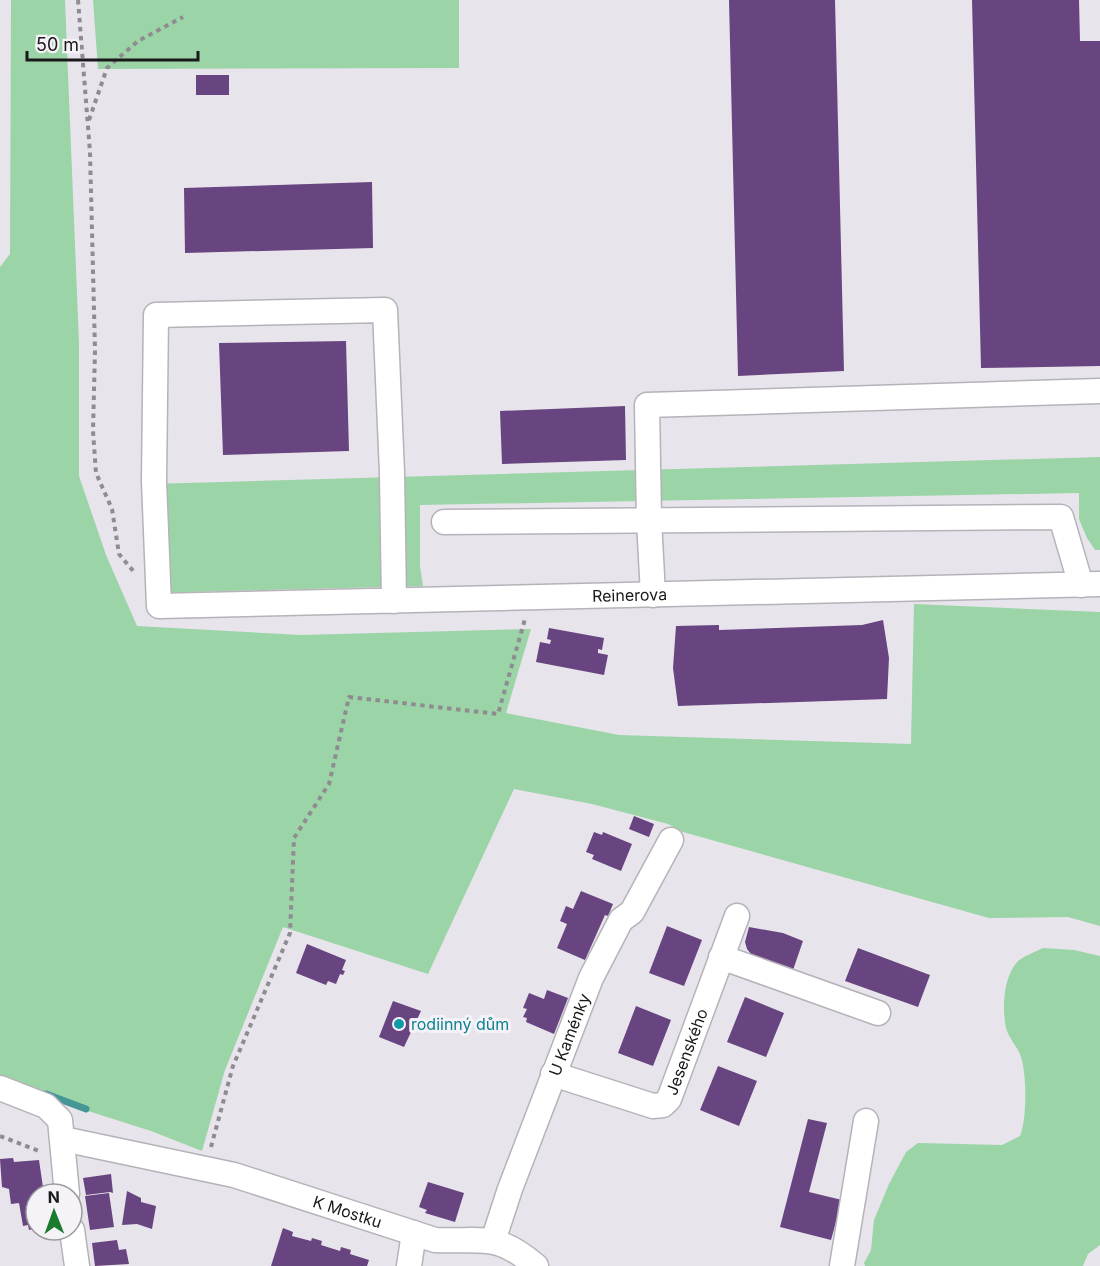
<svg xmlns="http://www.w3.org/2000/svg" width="1100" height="1266" viewBox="0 0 1100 1266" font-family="Inter,sans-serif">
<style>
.green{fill:#9bd4a7}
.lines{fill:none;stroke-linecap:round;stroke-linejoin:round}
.stream{stroke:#469597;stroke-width:7}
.building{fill:#684480}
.minor-casing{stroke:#b6b2b9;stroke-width:27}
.path{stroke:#8f8c91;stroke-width:4;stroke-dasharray:4.5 4.5;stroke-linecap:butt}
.minor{stroke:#fff;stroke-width:24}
.culture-dot{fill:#0f9aa8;stroke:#f5f2f8;stroke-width:2}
.labels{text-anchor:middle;stroke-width:6;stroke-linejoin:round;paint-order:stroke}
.street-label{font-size:16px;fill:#19181a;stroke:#f5f2f8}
.culture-label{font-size:16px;fill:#0d838f;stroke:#f5f2f8;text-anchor:start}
</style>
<rect width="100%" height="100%" fill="#e8e4eb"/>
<path class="green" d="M 11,0 L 65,0 L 79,343 L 79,476 L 106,555 L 137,626 L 301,635 L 531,629 L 506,713 L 619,735 L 911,744 L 914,604 L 1100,612 L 1100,926 L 1068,917 L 989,918 L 683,832 L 668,824 L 592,804 L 514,789 L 428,974 L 283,927 L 225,1070 L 202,1151 L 151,1131 L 0,1083 L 0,267 L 10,254 Z
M 93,0 L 459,0 L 459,68 L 98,69 Z
M 1100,457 L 1100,550 L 1095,550 L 1087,538 L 1079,519 L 1079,493 L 420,505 L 420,567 L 423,586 L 150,593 L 151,484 Z
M 1043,948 L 1074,950 L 1100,956 L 1100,1245 L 1088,1254 L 1083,1266 L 865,1266 L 864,1263 L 871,1250 L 874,1220 L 889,1184 L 906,1152 L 918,1143 L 1002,1145 L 1020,1136 C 1027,1119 1027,1076 1021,1057 C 1018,1047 1009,1039 1006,1028 C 1002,1008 1003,977 1018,961 C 1024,956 1035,952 1043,948 Z"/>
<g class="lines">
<path class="stream" d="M 46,1094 L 86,1109"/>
</g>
<path class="building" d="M 729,0 L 835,0 L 844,371 L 738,376 Z
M 972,0 L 1079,0 L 1080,41 L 1100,41 L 1100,366 L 981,368 Z
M 196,75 L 229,75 L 229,95 L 196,95 Z
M 372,182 L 373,248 L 185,253 L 184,188 Z
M 346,341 L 349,451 L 223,455 L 219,343 Z
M 625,406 L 626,460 L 502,464 L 500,411 Z
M 883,620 L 889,658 L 887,699 L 678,706 L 673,668 L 676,626 L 719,625 L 719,630 L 862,625 Z
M 549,628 L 604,638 L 602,650 L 598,649 L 598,653 L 608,655 L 604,675 L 536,662 L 540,642 L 550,644 L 551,640 L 547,639 Z
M 634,816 L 654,824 L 649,837 L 629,829 Z
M 594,832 L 602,835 L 603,832 L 632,844 L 621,871 L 592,859 L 594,855 L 586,852 Z
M 581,891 L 613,904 L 608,916 L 605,915 L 585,960 L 557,948 L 567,924 L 560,921 L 566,906 L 573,909 Z
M 667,926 L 702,940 L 684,986 L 649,973 Z
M 749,927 L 783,933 L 803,941 L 793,970 L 751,954 L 747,949 L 745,942 Z
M 307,944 L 346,960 L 342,970 L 345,971 L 343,975 L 340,974 L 336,984 L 328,981 L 326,985 L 296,973 Z
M 858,948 L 930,975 L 918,1007 L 845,981 Z
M 547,990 L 568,998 L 554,1034 L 526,1022 L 527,1018 L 523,1017 L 527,1009 L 523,1008 L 529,993 L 544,999 Z
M 745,997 L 784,1013 L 766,1057 L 727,1042 Z
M 393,1001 L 421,1011 L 404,1047 L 379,1037 Z
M 636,1006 L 671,1020 L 653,1066 L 618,1053 Z
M 718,1066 L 757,1081 L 739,1126 L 700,1110 Z
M 808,1119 L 827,1123 L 809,1192 L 842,1200 L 831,1240 L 780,1227 Z
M 13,1158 L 14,1162 L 39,1160 L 44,1194 L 36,1194 L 36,1228 L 29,1230 L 28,1225 L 23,1226 L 19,1203 L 11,1204 L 9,1189 L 2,1187 L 0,1159 Z
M 111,1174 L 113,1193 L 110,1192 L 86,1195 L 83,1178 Z
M 428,1182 L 464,1193 L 455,1222 L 425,1213 L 427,1210 L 419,1207 Z
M 127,1191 L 141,1198 L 141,1202 L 156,1206 L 152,1229 L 137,1224 L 122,1225 Z
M 109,1193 L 114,1227 L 90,1230 L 85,1196 Z
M 283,1228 L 293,1232 L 292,1236 L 311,1241 L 312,1238 L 322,1241 L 321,1245 L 340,1251 L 341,1247 L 351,1250 L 350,1254 L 369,1260 L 367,1266 L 271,1266 Z
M 117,1240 L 119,1250 L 126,1249 L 129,1264 L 95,1266 L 92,1243 Z"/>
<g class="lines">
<g class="minor-casing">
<g id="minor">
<path d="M 444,522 L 1061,517 L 1081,585"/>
<path d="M 653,595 L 649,520 L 647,405 L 1100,391"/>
<path id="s1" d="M 394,601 L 392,473 L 385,310 L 156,315 L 154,481 L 159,606 L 1100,584"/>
<path d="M 721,957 L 878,1013"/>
<path id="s2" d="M 553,1074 L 653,1106 L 663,1105 L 669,1099 L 737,916"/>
<path d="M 0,1088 L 46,1106 L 60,1120 L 67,1194"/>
<path id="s3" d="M 63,1139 L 234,1175 L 435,1240 C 483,1242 496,1232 536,1266"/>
<path d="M 72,1230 L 77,1266"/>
<path id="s4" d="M 493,1241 L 510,1189 L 591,978 L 621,920 L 632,912 L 671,840"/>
<path d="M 409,1266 L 414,1233"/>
<path d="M 842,1266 L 866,1121"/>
</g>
</g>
<path class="path" d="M 78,0 L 90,152 L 95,350 L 93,431 L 96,473 L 112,509 L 119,554 L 134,572
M 89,120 L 107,68 L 138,41 L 183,17
M 0,1136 L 39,1151
M 211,1147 L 233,1066 L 290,933 L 294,838 L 329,784 L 349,697 L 498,714 L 525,619"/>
<use href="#minor" class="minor"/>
</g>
<circle class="culture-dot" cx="399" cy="1024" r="6"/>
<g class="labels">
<g class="street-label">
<text dy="6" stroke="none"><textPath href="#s1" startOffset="1282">Reinerova</textPath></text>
<text dy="6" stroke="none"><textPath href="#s4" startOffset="220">U Kaménky</textPath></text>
<text dy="6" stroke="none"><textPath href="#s2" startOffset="174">Jesenského</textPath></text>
<text dy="6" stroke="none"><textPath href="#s3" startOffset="294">K Mostku</textPath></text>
</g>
<g class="culture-label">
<text x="411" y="1030">rodiinný dům</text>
</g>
</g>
<g transform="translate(54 1212) rotate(359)"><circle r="28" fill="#f5f2f8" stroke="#9d9b9f" stroke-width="1.5"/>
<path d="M0-4.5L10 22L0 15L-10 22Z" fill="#1b7c2e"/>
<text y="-9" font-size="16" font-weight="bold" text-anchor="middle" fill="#19181a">N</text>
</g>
<path d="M27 51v9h171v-9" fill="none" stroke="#19181a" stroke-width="3"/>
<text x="36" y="51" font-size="18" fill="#19181a" stroke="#f5f2f8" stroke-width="4.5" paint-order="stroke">50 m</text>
</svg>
